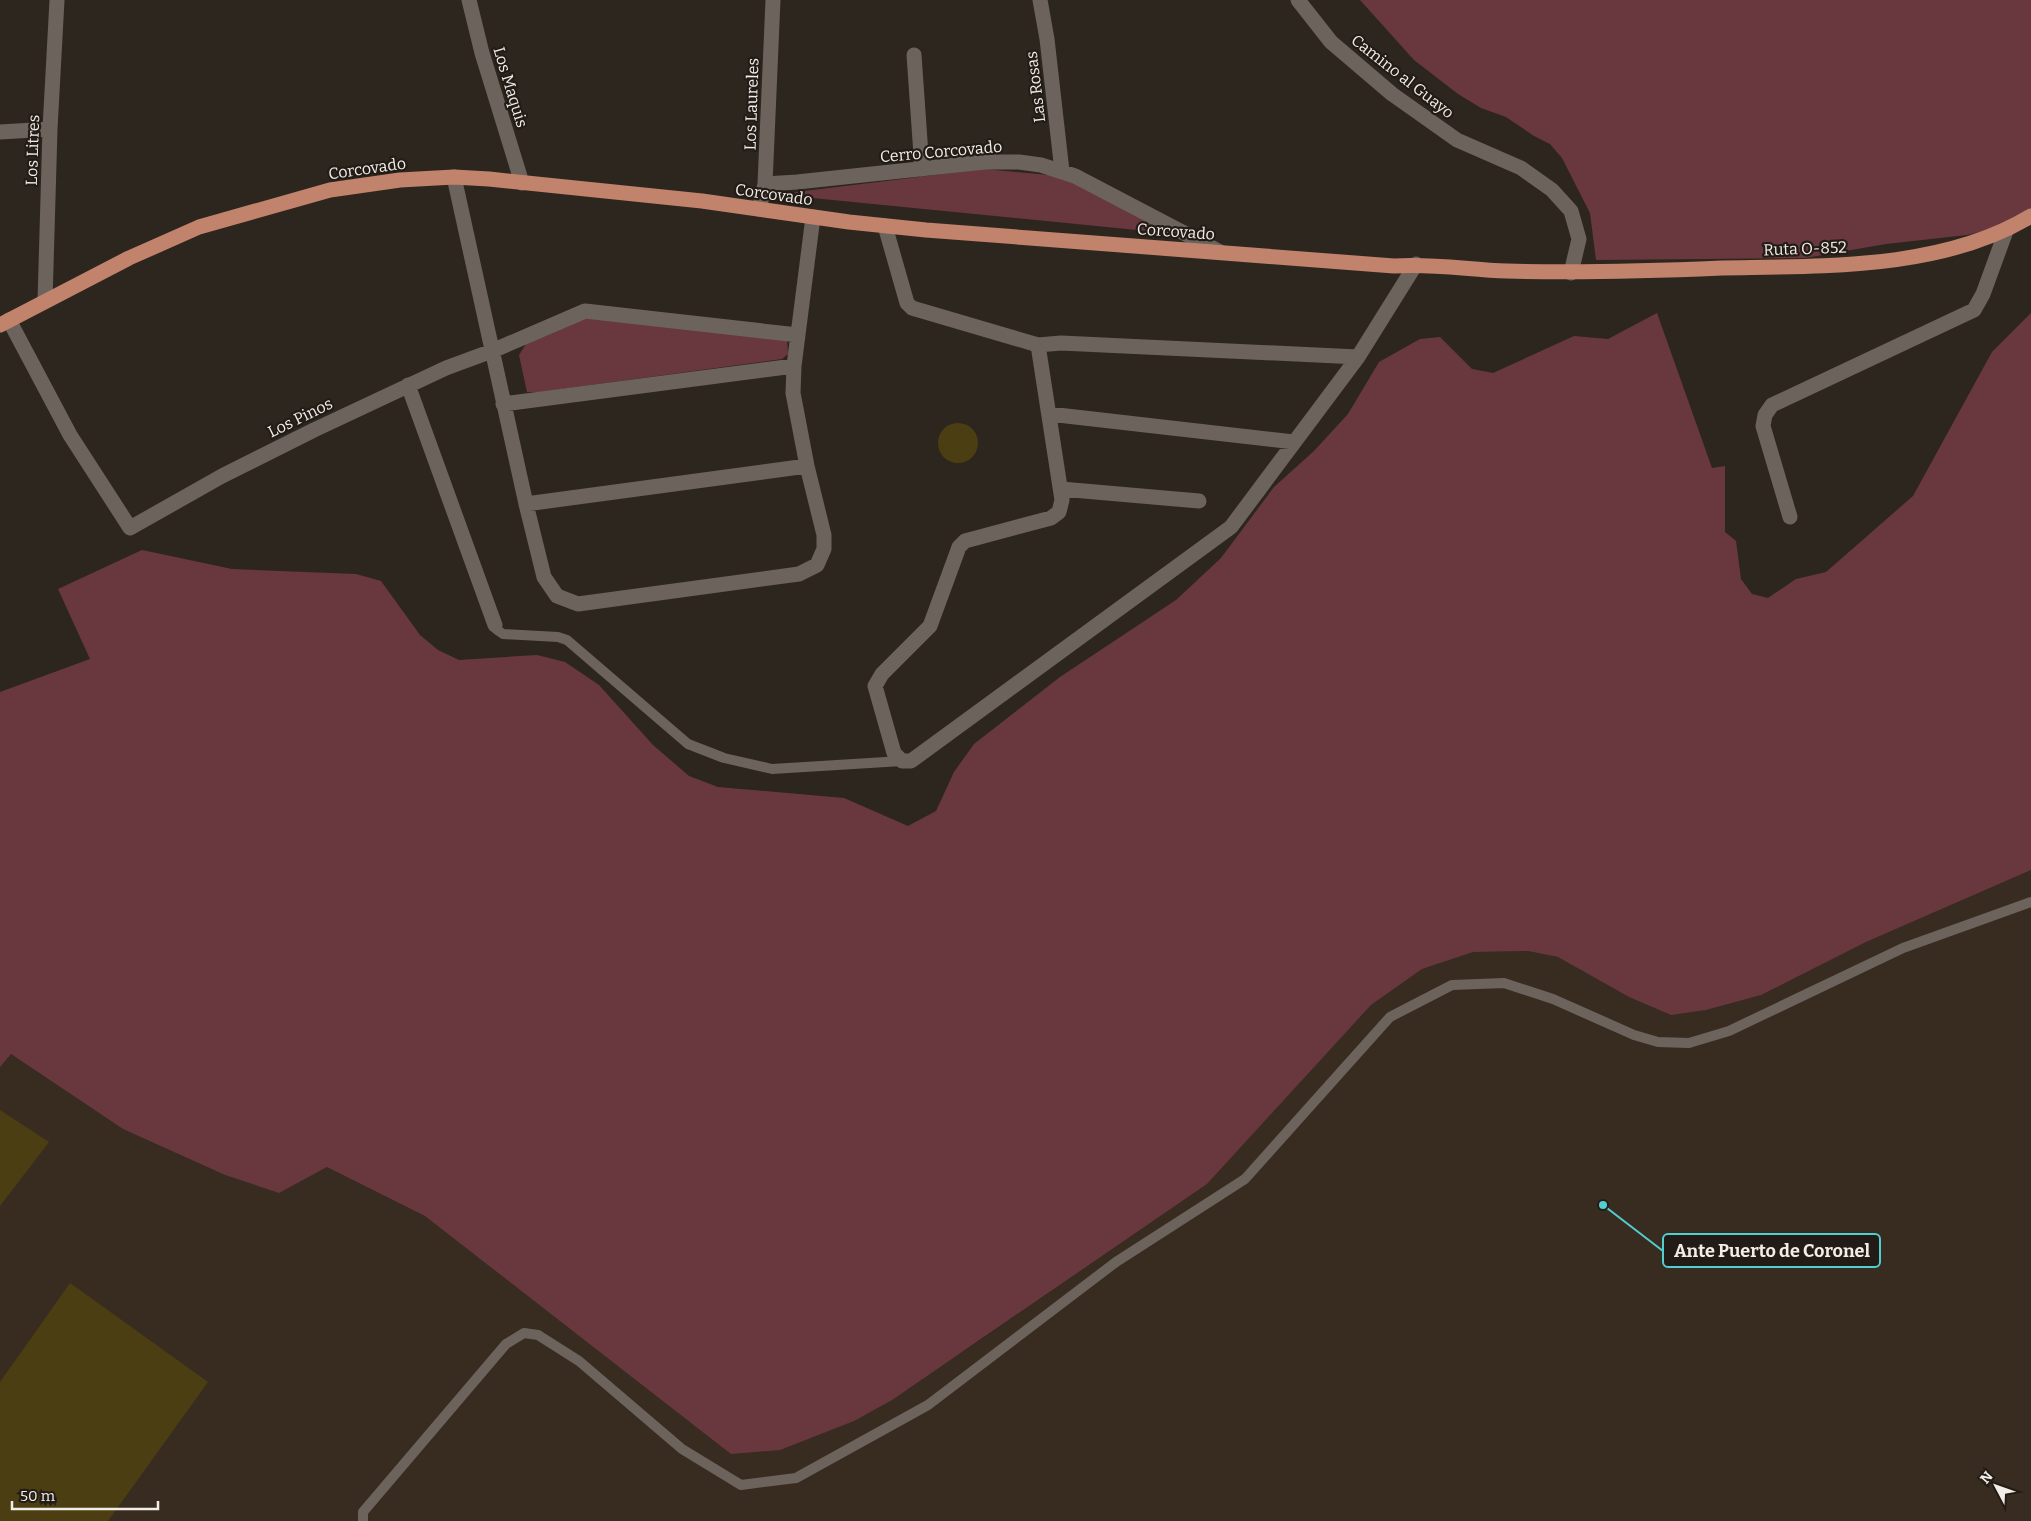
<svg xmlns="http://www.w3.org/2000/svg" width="2031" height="1521" viewBox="0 0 2031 1521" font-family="Bitter,serif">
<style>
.built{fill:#382c21}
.green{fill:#69383f}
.building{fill:#4b3e13}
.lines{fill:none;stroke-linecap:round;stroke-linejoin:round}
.lane{stroke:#6c645c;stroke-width:10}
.street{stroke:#6c645c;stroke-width:15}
.primary{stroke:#c2836c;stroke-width:15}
.labels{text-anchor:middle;stroke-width:4.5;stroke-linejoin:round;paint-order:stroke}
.street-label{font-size:16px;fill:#f2ede8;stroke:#231c16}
.leader{fill:none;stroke:#52cdd0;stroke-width:2}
.callout-dot{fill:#52cdd0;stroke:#231c16;stroke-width:2}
.callout{fill:#231c16;stroke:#52cdd0;stroke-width:2}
.callout-label{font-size:18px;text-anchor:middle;font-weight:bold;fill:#f2ede8}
</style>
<rect width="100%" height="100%" fill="#2d261f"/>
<path class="built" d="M 2031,870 L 2031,1521 L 0,1521 L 0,1067 L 11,1054 L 123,1129 L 225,1175 L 279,1193 L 327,1167 L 425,1216 L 960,1354 L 1207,1184 L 1371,1005 L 1422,969 L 1472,952 L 1528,951 L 1558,957 L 1629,997 L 1671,1015 L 1706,1010 L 1761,995 L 1866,942 Z"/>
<path class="green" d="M 1360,0 L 2031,0 L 2031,214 L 2016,223 L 1967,235 L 1886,244 L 1805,258 L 1596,260 L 1590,213 L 1562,158 L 1550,144 L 1534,136 L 1506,117 L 1481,108 L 1458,94 L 1414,60 Z
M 984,169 L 1060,176 L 1166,227 L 1167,233 L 792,196 L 796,192 Z
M 1657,313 L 1712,468 L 1725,466 L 1725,532 L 1736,541 L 1741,579 L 1752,594 L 1768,598 L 1796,579 L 1826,572 L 1913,496 L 1992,352 L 2031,313 L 2031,870 L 1866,942 L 1761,995 L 1706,1010 L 1671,1015 L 1629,997 L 1558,957 L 1528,951 L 1473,952 L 1422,969 L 1371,1005 L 1207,1184 L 892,1400 L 854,1421 L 780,1450 L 731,1454 L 425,1216 L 327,1167 L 279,1193 L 225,1175 L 123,1129 L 11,1054 L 0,1067 L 0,692 L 90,659 L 58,589 L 142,550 L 232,569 L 356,574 L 381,581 L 420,635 L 438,650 L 459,660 L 537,655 L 565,662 L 599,685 L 653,745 L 689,776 L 718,787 L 844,798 L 908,826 L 936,811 L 954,772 L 974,744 L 1060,677 L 1176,600 L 1221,558 L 1274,487 L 1314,451 L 1348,414 L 1379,362 L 1420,339 L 1440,337 L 1472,369 L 1493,373 L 1574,336 L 1608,339 Z
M 593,314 L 787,338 L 788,354 L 782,359 L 539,392 L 527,392 L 519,355 L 526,344 Z"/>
<path class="building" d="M938 443a20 20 0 1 1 40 0a20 20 0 1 1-40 0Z
M 0,1110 L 49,1142 L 0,1206 Z
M 70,1283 L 208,1382 L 108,1521 L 0,1521 L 0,1382 Z"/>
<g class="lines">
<path class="lane" d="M 495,625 L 496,629 L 503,634 L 558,637 L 567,640 L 688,744 L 724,758 L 772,769 L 902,761
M 363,1521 L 363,1512 L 506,1344 L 524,1333 L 538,1335 L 579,1361 L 682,1449 L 741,1485 L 796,1478 L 928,1405 L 1116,1262 L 1245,1179 L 1390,1017 L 1452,985 L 1504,983 L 1553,999 L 1634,1035 L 1658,1042 L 1689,1043 L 1729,1031 L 1903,948 L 2031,902"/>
<path class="street" d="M 469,0 L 482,53 L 522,183
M 1040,0 L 1047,39 L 1062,171
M 1298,0 L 1331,42 L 1392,94 L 1457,140 L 1521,168 L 1552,190 L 1571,211 L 1579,239 L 1571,273
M 914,55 L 922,169
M 0,132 L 50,129
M 454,177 L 526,504 L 544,577 L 557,596 L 578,604 L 799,574 L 817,565 L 824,549 L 824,535 L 807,466 L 793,393 L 794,366 L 813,217
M 765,184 L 797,182 L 985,162 L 1019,162 L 1041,165 L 1075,176 L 1220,252
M 759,209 L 765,184 L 773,0
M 885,226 L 907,303 L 912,308 L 1038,345 L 1061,343 L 1358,357
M 45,301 L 50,129 L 57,0
M 9,320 L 70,435 L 130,528 L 222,476 L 314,430 L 446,368 L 492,351 L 585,311 L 798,335
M 1038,345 L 1062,500 L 1059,512 L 1051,518 L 965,541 L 959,547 L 930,626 L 882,674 L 875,686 L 894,753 L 902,761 L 911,761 L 1231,527 L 1358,357 L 1416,264
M 408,385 L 495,625
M 503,404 L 794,366
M 1049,414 L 1294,442
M 1061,489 L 1199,501
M 526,504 L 807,466
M 1790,517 L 1763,426 L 1765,415 L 1772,405 L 1974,310 L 1983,294 L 2006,231"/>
<path class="primary" d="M 0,325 L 129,258 L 199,227 L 330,190 L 400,180 L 454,177 L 489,179 L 702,201 L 849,222 L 926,230 L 1394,266 C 1432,263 1470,270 1507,271 C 1579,273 1651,271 1722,268 C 1823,266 1942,270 2031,216"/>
</g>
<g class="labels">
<g class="street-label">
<text transform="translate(1403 76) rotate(38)" y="6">Camino al Guayo</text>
<text transform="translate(511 87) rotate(73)" y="6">Los Maquis</text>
<text transform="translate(1035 87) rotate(-97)" y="6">Las Rosas</text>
<text transform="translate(751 104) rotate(-88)" y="6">Los Laureles</text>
<text transform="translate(32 150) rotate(-88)" y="6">Los Litres</text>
<text transform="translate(941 151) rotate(-5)" y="6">Cerro Corcovado</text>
<text transform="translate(367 168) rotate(-8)" y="6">Corcovado</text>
<text transform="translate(774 194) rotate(8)" y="6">Corcovado</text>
<text transform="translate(1176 231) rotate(4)" y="6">Corcovado</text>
<text transform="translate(1805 248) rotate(-2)" y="6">Ruta O-852</text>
<text transform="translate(300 417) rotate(-26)" y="6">Los Pinos</text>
</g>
</g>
<path class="leader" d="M1603 1205L1663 1251"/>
<circle class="callout-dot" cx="1603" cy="1205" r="5"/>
<rect class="callout" x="1663" y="1234" width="217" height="33" rx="5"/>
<g class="callout-label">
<text x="1772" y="1257">Ante Puerto de Coronel</text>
</g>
<g transform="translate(1996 1486) rotate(311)" stroke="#231c16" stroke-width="4" paint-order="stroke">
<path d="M0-4L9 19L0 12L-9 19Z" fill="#f2ede8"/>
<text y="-8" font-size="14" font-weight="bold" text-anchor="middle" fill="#f2ede8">N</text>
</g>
<path d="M12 1501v8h146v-8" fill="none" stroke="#f2ede8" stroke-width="2.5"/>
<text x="20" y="1501" font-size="15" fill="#f2ede8" stroke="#231c16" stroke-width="4" paint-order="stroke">50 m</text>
</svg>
